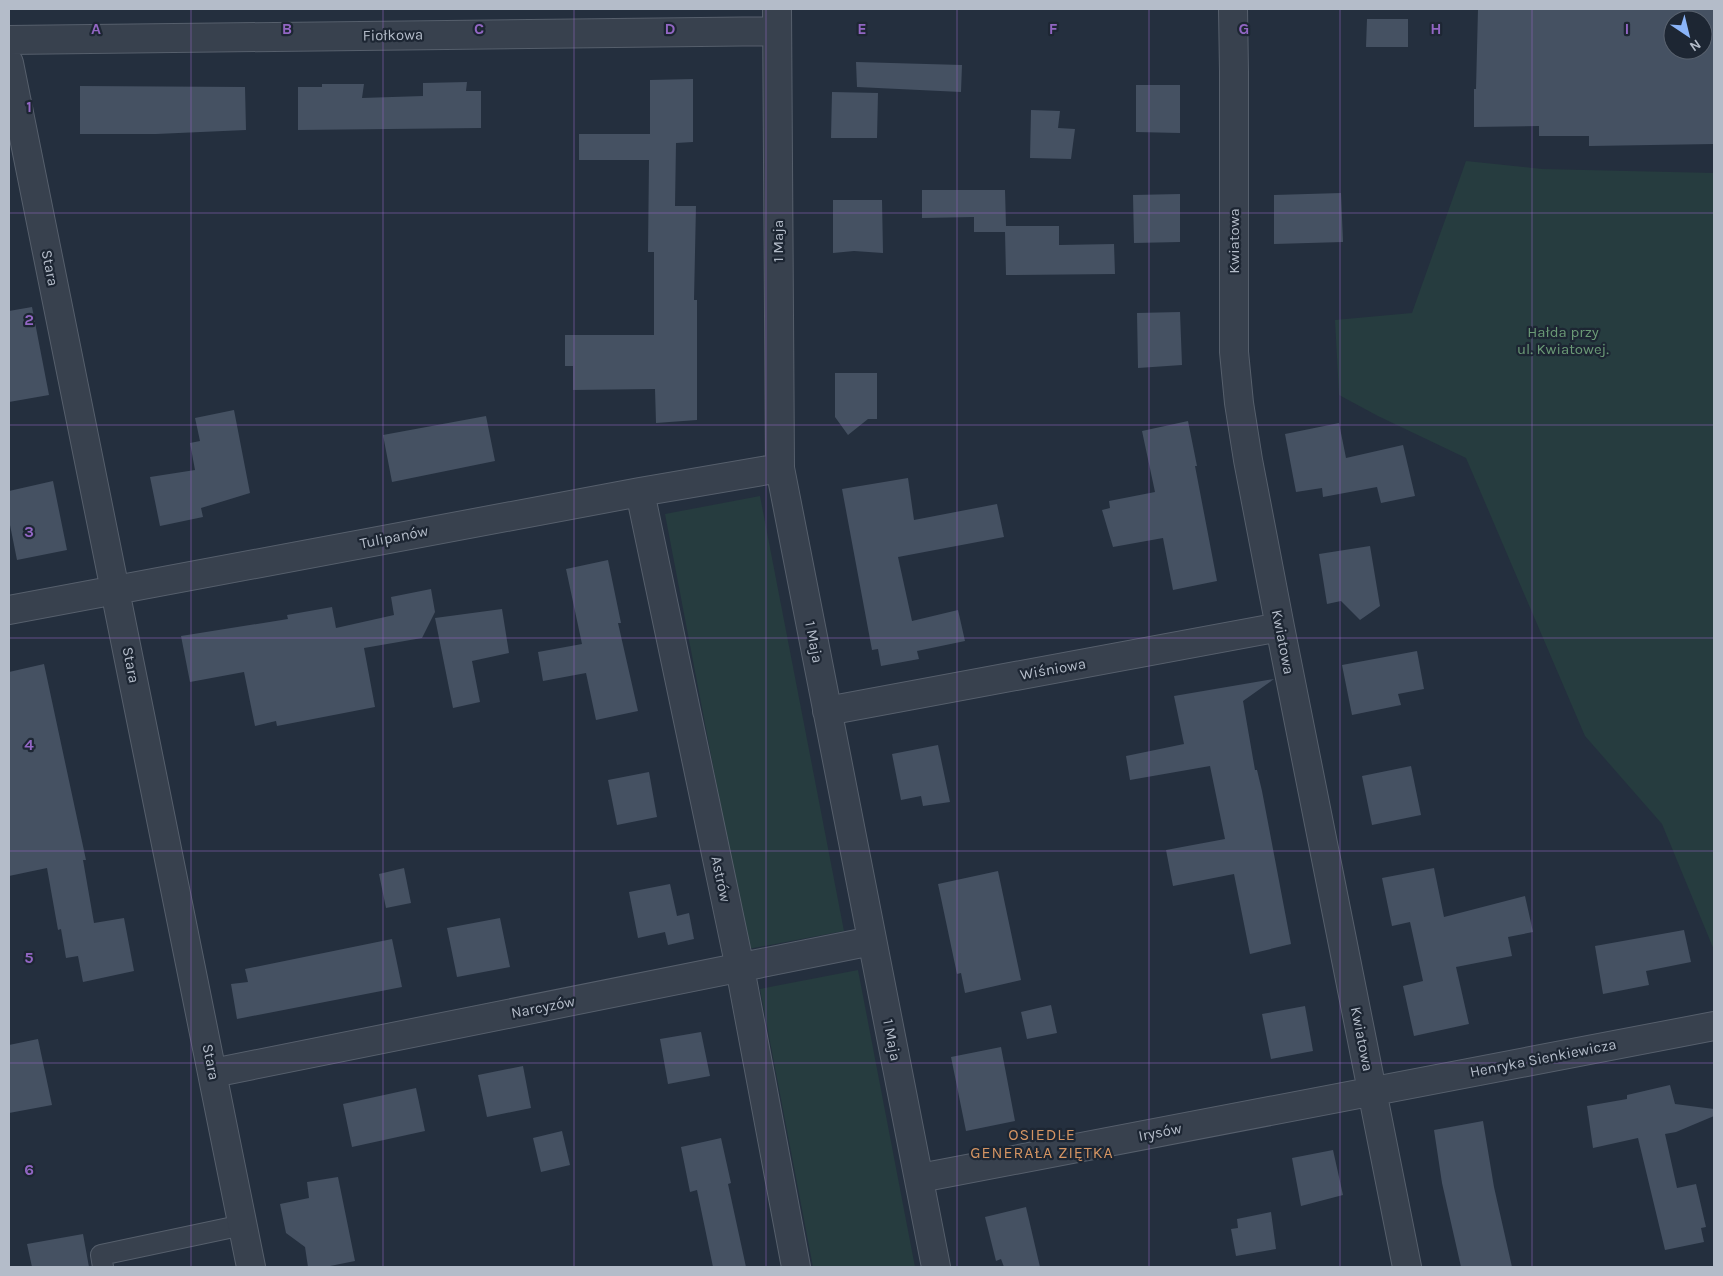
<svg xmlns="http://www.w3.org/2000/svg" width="1723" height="1276" viewBox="0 0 1723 1276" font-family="Karla,sans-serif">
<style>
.green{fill:#263c3f}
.building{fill:#455162;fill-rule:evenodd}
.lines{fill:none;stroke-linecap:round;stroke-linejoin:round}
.service-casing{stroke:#565f6c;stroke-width:22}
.minor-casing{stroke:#565f6c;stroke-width:30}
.service{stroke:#38414e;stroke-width:20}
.minor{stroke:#38414e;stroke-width:28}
.grid{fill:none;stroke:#9266c3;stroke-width:1;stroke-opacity:0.55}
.labels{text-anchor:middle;stroke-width:4.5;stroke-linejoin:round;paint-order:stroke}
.street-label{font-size:15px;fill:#b4bcc9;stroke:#1d2633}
.park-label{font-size:15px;fill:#6b9a76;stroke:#1d2633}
.neighbourhood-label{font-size:16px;letter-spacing:1px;fill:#d59563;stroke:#1d2633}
.grid-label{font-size:16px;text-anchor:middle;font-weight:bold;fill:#9266c3;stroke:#1d2633;stroke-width:4.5;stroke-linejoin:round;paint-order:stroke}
</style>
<rect width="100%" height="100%" fill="#242f3e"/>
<path class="green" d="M 1466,161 L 1542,169 L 1714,173 L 1714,950 L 1662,824 L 1585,736 L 1466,458 L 1378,416 L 1339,395 L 1335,320 L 1412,313 Z
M 760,496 L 844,931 L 748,949 L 665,514 Z
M 858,970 L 915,1267 L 813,1267 L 760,989 Z"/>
<path class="building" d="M 1478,9 L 1714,9 L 1714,144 L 1589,146 L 1589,136 L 1539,136 L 1539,126 L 1474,127 L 1474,89 L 1476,89 ZM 1673,20 L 1703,20 L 1703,50 L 1673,50 Z
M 1367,19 L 1408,19 L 1408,47 L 1366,47 Z
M 856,62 L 962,65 L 961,92 L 857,87 Z
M 693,79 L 693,142 L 676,143 L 675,206 L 696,206 L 694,300 L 697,300 L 697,420 L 656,423 L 655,389 L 573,390 L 573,366 L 565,366 L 565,335 L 654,335 L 654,252 L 648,252 L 649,160 L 579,160 L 579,134 L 650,134 L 650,80 Z
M 467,82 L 466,91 L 481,91 L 481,128 L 298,130 L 298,87 L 322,87 L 322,84 L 364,84 L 362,98 L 423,96 L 423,83 Z
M 1136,85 L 1180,85 L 1180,133 L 1136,132 Z
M 80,86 L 245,87 L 246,130 L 156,134 L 80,134 Z
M 832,92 L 878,93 L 877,138 L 831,138 Z
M 1031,110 L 1060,111 L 1058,128 L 1075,129 L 1071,159 L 1030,158 Z
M 922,190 L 1005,190 L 1006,226 L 1059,226 L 1059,245 L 1114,244 L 1115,274 L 1006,275 L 1005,232 L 974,232 L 974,217 L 922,218 Z
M 1341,193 L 1343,242 L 1274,244 L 1274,195 Z
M 1180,194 L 1180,242 L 1134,243 L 1133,195 Z
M 833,200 L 882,200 L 883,253 L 854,251 L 833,253 Z
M 32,307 L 49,395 L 9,402 L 9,311 Z
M 1180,312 L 1182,365 L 1138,368 L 1137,313 Z
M 835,373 L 877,373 L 877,419 L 868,419 L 848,435 L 835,417 Z
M 234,410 L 250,493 L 201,508 L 203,517 L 160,526 L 150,477 L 195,470 L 190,443 L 200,441 L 195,418 Z
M 486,416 L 495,461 L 392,482 L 383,435 Z
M 1188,421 L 1197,466 L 1195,466 L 1217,581 L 1173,590 L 1163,538 L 1113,547 L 1102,510 L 1110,508 L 1109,501 L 1155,492 L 1142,431 Z
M 1339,423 L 1346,458 L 1403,445 L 1415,496 L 1381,503 L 1377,487 L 1323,497 L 1322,488 L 1296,492 L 1285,434 Z
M 908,478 L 914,520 L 997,504 L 1004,537 L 898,557 L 912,621 L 958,610 L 965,641 L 917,651 L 919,659 L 881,666 L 878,649 L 872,650 L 842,489 Z
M 53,481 L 67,550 L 17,560 L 9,520 L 9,491 Z
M 1370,546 L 1380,606 L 1360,620 L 1341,601 L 1327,604 L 1319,554 Z
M 608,560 L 621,623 L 618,623 L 638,711 L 596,720 L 586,673 L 543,681 L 538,652 L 582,644 L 566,569 Z
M 431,589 L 435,612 L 422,638 L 364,648 L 375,707 L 277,726 L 276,721 L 255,726 L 244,672 L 190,682 L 181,636 L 288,619 L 287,615 L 332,607 L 336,628 L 394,615 L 391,597 Z
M 502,609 L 509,653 L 472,661 L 480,702 L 453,708 L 435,618 Z
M 1417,651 L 1424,689 L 1398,694 L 1401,705 L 1352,715 L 1342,665 Z
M 44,664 L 86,860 L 83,860 L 94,923 L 124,918 L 134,971 L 83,982 L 78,956 L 66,958 L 61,929 L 58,930 L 47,868 L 9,876 L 9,672 Z
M 1274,679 L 1243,701 L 1255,770 L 1257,770 L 1262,791 L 1291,944 L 1250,954 L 1234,874 L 1173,886 L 1166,850 L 1225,839 L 1210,766 L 1130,780 L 1126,756 L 1184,744 L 1174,696 Z
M 938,745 L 950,802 L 923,806 L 921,796 L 901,800 L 892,754 Z
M 1411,766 L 1421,815 L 1372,825 L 1362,776 Z
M 649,772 L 657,817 L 617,825 L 608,780 Z
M 404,868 L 411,903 L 386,908 L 379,874 Z
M 1434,868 L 1444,917 L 1525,896 L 1533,932 L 1508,937 L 1512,956 L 1456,967 L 1469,1024 L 1414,1036 L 1403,986 L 1423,981 L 1410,922 L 1392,926 L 1382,878 Z
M 998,871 L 1021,980 L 965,993 L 961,973 L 957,974 L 938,884 Z
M 670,884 L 677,916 L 689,913 L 694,939 L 668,945 L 665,932 L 638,938 L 629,892 Z
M 500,918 L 510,967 L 457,977 L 447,928 Z
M 1684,930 L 1691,962 L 1646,971 L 1649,985 L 1603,994 L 1595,946 Z
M 392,939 L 402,987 L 237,1019 L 231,984 L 248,982 L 245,969 Z
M 1051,1005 L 1057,1033 L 1027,1039 L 1021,1012 Z
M 1305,1006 L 1313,1051 L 1271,1059 L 1262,1014 Z
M 701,1032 L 710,1076 L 668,1084 L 660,1039 Z
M 38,1039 L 52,1105 L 9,1113 L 9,1045 Z
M 1001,1047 L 1015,1121 L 966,1131 L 951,1057 Z
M 523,1066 L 531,1108 L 487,1117 L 478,1075 Z
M 1670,1085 L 1675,1104 L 1714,1109 L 1714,1116 L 1676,1132 L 1665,1134 L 1677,1188 L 1696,1184 L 1706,1227 L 1701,1228 L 1704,1242 L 1665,1250 L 1638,1138 L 1593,1148 L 1587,1106 L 1627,1099 L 1627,1095 Z
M 416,1088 L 425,1131 L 352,1147 L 343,1104 Z
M 1483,1121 L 1494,1187 L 1512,1267 L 1461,1267 L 1442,1183 L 1434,1130 Z
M 562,1131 L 570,1165 L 541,1172 L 533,1138 Z
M 721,1138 L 731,1183 L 728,1184 L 746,1267 L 713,1267 L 697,1190 L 690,1192 L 681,1147 Z
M 1333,1150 L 1343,1195 L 1301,1206 L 1292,1158 Z
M 338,1177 L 355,1261 L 325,1267 L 308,1267 L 305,1247 L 286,1233 L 280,1204 L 309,1198 L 307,1182 Z
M 1026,1207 L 1040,1267 L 1004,1267 L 1001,1259 L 996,1261 L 985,1217 Z
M 1271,1212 L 1276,1249 L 1236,1256 L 1231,1229 L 1238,1228 L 1237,1219 Z
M 83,1234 L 89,1267 L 32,1267 L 27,1244 Z"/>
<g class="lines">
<g class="service-casing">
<path id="service" d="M 103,1267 L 101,1255 L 243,1225"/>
</g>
<g class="minor-casing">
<path id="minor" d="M 777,9 L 780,468 L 936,1267
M 1233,9 L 1234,72 L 1234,352 L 1239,403 L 1248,460 L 1280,627 L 1407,1267
M 9,40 L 777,31
M 9,63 L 251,1267
M 640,492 L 740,968 L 796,1267
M 9,610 L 640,492 L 780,468
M 827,711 L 1280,627
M 213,1073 L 872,941
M 920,1178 L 1714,1026"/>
</g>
<use href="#service" class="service"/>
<use href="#minor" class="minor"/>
</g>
<path class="grid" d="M 191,9 L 191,1267M 383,9 L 383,1267M 574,9 L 574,1267M 766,9 L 766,1267M 957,9 L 957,1267M 1149,9 L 1149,1267M 1340,9 L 1340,1267M 1532,9 L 1532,1267M 9,213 L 1714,213M 9,425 L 1714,425M 9,638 L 1714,638M 9,851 L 1714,851M 9,1063 L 1714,1063"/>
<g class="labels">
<g class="street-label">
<text transform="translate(393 35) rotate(-1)" y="5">Fiołkowa</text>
<text transform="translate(778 241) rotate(-90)" y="5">1 Maja</text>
<text transform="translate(1234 241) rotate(-90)" y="5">Kwiatowa</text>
<text transform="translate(50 268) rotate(79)" y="5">Stara</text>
<text transform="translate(394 537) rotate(-11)" y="5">Tulipanów</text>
<text transform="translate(814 642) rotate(79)" y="5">1 Maja</text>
<text transform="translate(1283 642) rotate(79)" y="5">Kwiatowa</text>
<text transform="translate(131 665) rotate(79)" y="5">Stara</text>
<text transform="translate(1053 669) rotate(-10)" y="5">Wiśniowa</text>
<text transform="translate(721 879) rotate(78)" y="5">Astrów</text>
<text transform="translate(543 1007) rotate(-11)" y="5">Narcyzów</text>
<text transform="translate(1362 1039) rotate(79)" y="5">Kwiatowa</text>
<text transform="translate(892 1040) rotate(79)" y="5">1 Maja</text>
<text transform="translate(1543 1058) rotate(-11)" y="5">Henryka Sienkiewicza</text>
<text transform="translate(211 1062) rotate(79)" y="5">Stara</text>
<text transform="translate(1160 1132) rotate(-11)" y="5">Irysów</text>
</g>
<g class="park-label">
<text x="1563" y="337">Hałda przy<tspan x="1563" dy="17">ul. Kwiatowej.</tspan></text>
</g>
<g class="neighbourhood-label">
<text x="1042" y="1140">OSIEDLE<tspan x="1042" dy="18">GENERAŁA ZIĘTKA</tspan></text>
</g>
</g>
<g class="grid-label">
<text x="96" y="34">A</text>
<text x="287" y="34">B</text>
<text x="479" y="34">C</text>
<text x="670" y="34">D</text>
<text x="862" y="34">E</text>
<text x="1053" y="34">F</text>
<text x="1244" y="34">G</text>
<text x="1436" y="34">H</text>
<text x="1627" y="34">I</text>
<text x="29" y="112">1</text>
<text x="29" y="325">2</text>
<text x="29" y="537">3</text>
<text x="29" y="750">4</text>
<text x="29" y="963">5</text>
<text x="29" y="1175">6</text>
</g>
<rect width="1723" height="1276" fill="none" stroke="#b4bcc9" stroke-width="20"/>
<g transform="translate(1688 35) rotate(145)"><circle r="24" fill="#1d2633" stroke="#59626f"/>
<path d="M0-4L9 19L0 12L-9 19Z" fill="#8ab4f8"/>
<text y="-8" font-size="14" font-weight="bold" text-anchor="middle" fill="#b4bcc9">N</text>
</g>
</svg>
